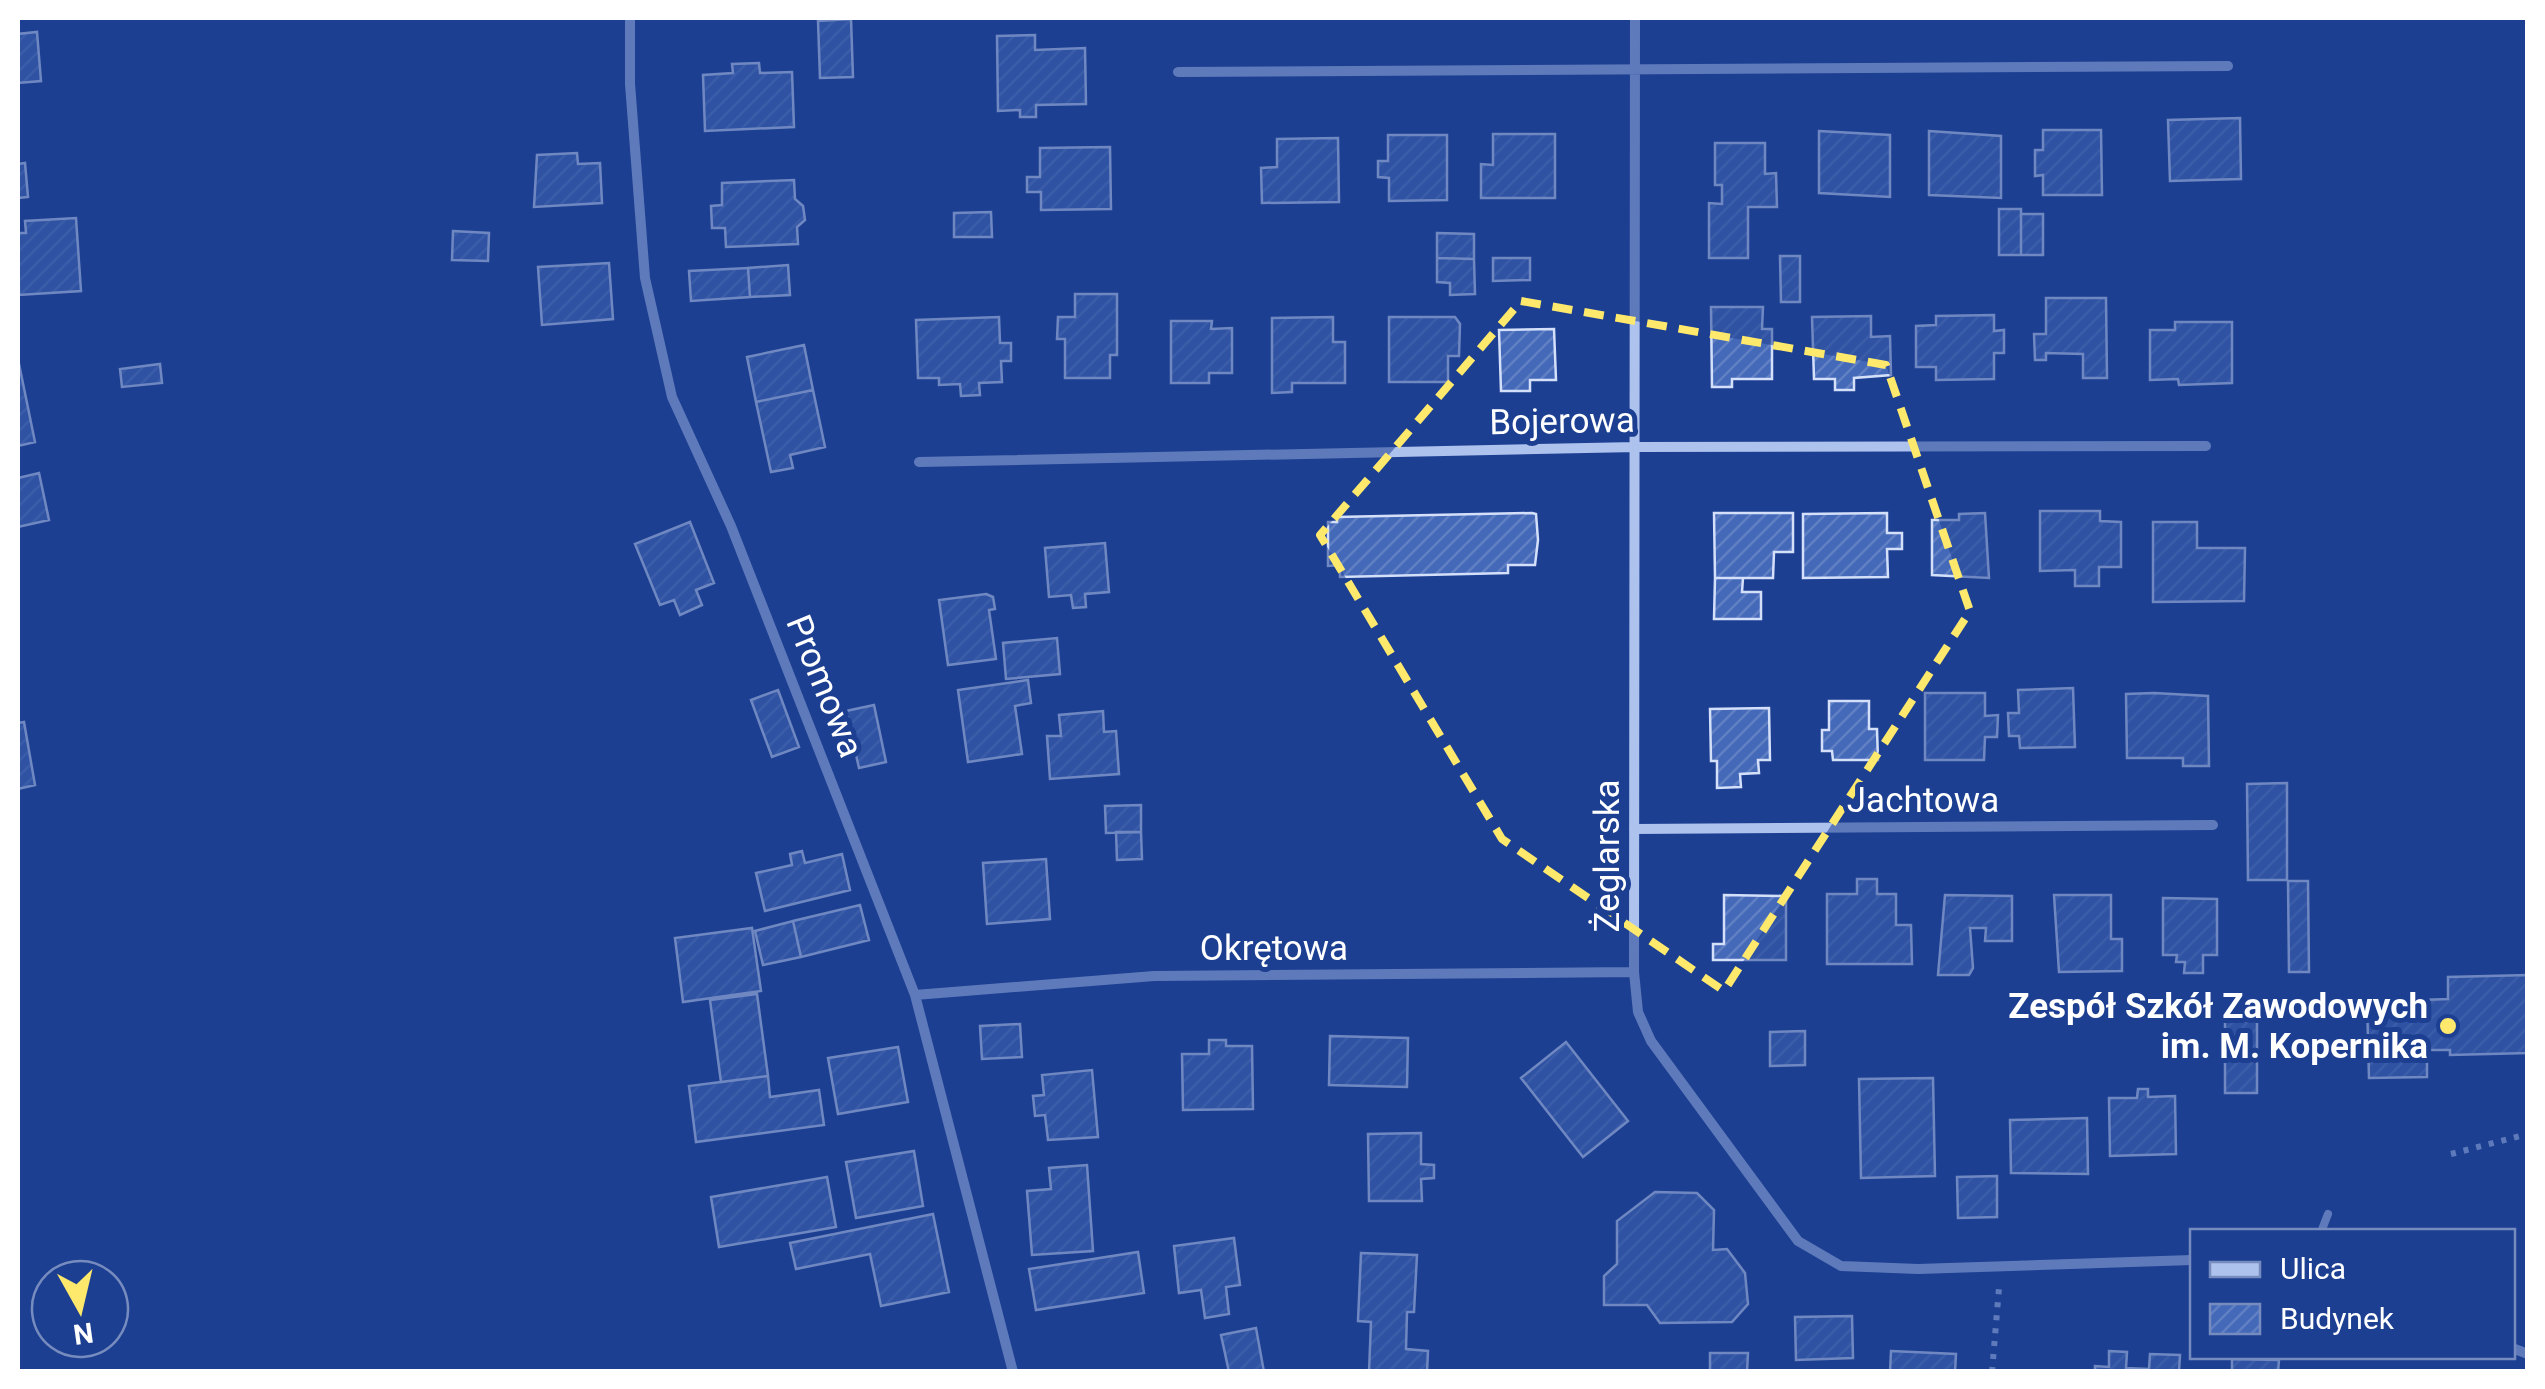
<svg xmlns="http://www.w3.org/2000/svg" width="2545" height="1389" viewBox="0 0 2545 1389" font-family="Roboto,sans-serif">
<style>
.building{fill:url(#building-hatch);stroke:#d4e0fa;stroke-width:2.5}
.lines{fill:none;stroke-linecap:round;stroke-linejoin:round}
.path{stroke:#aec2ee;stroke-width:6;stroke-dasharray:5 8;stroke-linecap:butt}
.service{stroke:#aec2ee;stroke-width:8}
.minor{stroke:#aec2ee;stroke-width:10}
.marked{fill:none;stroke:#fee96c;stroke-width:8;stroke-dasharray:20 12;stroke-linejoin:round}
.poi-dot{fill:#fee96c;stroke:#1d3f92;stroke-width:4}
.labels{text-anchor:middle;stroke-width:10;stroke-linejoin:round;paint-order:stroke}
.street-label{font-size:35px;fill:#fff;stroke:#1d3f92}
.poi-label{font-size:35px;font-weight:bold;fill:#fff;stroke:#1d3f92;text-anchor:end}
</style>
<defs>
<pattern id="building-hatch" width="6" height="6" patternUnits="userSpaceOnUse" patternTransform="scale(2.5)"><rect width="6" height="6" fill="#4569b9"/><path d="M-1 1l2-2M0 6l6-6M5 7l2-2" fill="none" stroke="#6180c4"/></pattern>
</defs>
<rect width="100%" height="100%" fill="#1d3f92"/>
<path class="building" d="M 851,19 L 853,77 L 820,78 L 818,21 Z
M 37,32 L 41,81 L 18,83 L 18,34 Z
M 1035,35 L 1035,50 L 1085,48 L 1086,104 L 1036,105 L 1036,117 L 1020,117 L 1020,110 L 998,111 L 997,36 Z
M 759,63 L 760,73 L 792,72 L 794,127 L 705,131 L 703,75 L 733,73 L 732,64 Z
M 2240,118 L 2241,179 L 2170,181 L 2168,120 Z
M 2043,130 L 2101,130 L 2102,195 L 2043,195 L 2043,175 L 2035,176 L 2035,150 L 2043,150 Z
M 1819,131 L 1890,135 L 1890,197 L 1819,193 Z
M 1929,131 L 2001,136 L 2001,198 L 1929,195 Z
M 1493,134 L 1555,134 L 1555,198 L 1481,198 L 1481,164 L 1493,165 Z
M 1388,135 L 1447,135 L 1447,200 L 1389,201 L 1389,178 L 1378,177 L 1378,161 L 1388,161 Z
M 1338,138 L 1339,202 L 1262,203 L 1261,168 L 1277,167 L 1277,139 Z
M 1715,143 L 1765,143 L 1765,174 L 1776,173 L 1777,207 L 1748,207 L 1748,258 L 1709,258 L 1709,203 L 1722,204 L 1722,185 L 1715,185 Z
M 1110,147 L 1111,209 L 1041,210 L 1041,192 L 1027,192 L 1027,177 L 1040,177 L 1040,148 Z
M 577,153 L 578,164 L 600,163 L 602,203 L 534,207 L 537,155 Z
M 25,163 L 28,197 L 18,198 L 18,164 Z
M 794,180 L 795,199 L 803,206 L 805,220 L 797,227 L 798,244 L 726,247 L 725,228 L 712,228 L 711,206 L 722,205 L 722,183 Z
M 1999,209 L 2021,209 L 2021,255 L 1999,255 Z
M 991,212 L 992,237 L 954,237 L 954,213 Z
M 2021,214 L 2043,214 L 2043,255 L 2021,255 Z
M 76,218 L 81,291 L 19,295 L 18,233 L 26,233 L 25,221 Z
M 453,231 L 489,233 L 488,261 L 452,260 Z
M 1437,233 L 1474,234 L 1474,259 L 1437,258 Z
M 1780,256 L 1800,256 L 1800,302 L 1781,302 Z
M 1437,258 L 1474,259 L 1475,294 L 1450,295 L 1450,283 L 1437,282 Z
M 1493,258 L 1530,258 L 1530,280 L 1493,281 Z
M 609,263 L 613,319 L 542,325 L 538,267 Z
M 788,265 L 790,295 L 750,297 L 748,268 Z
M 748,268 L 750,297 L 691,301 L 689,271 Z
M 1075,294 L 1117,294 L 1117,355 L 1110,355 L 1110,378 L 1065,378 L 1065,339 L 1057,339 L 1058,317 L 1075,317 Z
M 2046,298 L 2106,298 L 2107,378 L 2083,378 L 2083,354 L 2046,353 L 2046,360 L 2035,360 L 2034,334 L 2046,334 Z
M 1711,307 L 1763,307 L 1762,329 L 1772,329 L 1772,379 L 1732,379 L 1732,387 L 1712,387 Z
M 1994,315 L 1994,331 L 2004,330 L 2004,353 L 1994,353 L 1994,379 L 1936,380 L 1936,367 L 1916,367 L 1916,326 L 1936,325 L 1936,316 Z
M 1871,316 L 1871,337 L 1890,336 L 1891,375 L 1854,378 L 1854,390 L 1835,390 L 1835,379 L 1814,379 L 1812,317 Z
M 999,317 L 1000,343 L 1011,343 L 1011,361 L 1001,361 L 1002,382 L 979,383 L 980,395 L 961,396 L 960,384 L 939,385 L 939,378 L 918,378 L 916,320 Z
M 1333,317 L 1333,342 L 1345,342 L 1345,383 L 1292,383 L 1292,392 L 1272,393 L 1272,318 Z
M 1389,317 L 1455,317 L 1460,324 L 1459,356 L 1448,356 L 1448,382 L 1389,382 Z
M 1171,321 L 1212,321 L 1211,329 L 1232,328 L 1232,373 L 1209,373 L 1209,383 L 1171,383 Z
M 2175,322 L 2232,322 L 2232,383 L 2179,385 L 2178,379 L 2150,380 L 2150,330 L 2175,330 Z
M 1554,329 L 1556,380 L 1530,380 L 1530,391 L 1501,391 L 1499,330 Z
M 804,345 L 813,390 L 756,402 L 747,357 Z
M 18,359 L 35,442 L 18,446 Z
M 160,364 L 162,383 L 122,387 L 120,369 Z
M 813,390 L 825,447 L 790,455 L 793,468 L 771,472 L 756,402 Z
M 39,473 L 49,520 L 18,527 L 18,478 Z
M 2040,511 L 2100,511 L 2100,521 L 2121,522 L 2121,567 L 2099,567 L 2099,586 L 2075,586 L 2075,570 L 2040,571 Z
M 1532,513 L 1536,514 L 1538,540 L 1535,565 L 1508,565 L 1508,573 L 1340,577 L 1340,565 L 1328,566 L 1328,522 L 1337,522 L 1337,517 Z
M 1714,513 L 1793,513 L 1793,552 L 1774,552 L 1773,578 L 1715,578 Z
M 1887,513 L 1887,533 L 1902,533 L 1902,549 L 1887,549 L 1888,577 L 1803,578 L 1803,514 Z
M 1985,513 L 1989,578 L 1932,575 L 1932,520 L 1959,520 L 1959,514 Z
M 690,522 L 714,583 L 696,590 L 702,605 L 680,615 L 674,600 L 660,605 L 635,544 Z
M 2153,522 L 2197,522 L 2197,548 L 2245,548 L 2244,601 L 2153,602 Z
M 1105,543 L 1109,592 L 1085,594 L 1086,607 L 1073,608 L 1071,595 L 1049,597 L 1045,548 Z
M 1715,578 L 1743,578 L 1742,592 L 1761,592 L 1761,619 L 1714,619 Z
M 986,594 L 993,597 L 995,609 L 989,610 L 996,659 L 948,665 L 939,600 Z
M 1057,638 L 1060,674 L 1006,679 L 1003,643 Z
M 1028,680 L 1031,703 L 1015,706 L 1022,754 L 968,762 L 958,690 Z
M 2073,688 L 2075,747 L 2020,748 L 2019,736 L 2009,736 L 2008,713 L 2019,713 L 2018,690 Z
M 778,690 L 799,747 L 772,757 L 751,700 Z
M 1925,693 L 1985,693 L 1985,716 L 1998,715 L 1997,737 L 1985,737 L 1984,760 L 1925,760 Z
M 2154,693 L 2208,696 L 2209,766 L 2183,766 L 2183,758 L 2127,758 L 2126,694 Z
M 1829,701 L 1869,701 L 1869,729 L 1877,729 L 1878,760 L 1833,760 L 1832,751 L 1822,751 L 1822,730 L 1829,730 Z
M 874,705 L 886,762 L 859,768 L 846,711 Z
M 1769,708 L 1770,760 L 1758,760 L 1759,773 L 1740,774 L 1741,787 L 1717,788 L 1717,761 L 1711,761 L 1710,709 Z
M 1103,711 L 1104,732 L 1116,731 L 1119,774 L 1050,779 L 1047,736 L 1061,736 L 1059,715 Z
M 24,722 L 35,785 L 18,789 L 18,723 Z
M 2287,783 L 2287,880 L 2248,880 L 2247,784 Z
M 1141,805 L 1141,832 L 1106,833 L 1105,806 Z
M 1116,832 L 1141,832 L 1142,859 L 1117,860 Z
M 802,851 L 805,863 L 842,854 L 850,890 L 765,911 L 756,873 L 792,865 L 790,854 Z
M 1046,859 L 1050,919 L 987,924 L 983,863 Z
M 1857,879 L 1877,879 L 1877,894 L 1896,894 L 1896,925 L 1911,925 L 1912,964 L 1827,964 L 1827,894 L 1857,894 Z
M 2288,881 L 2308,881 L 2309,972 L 2289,972 Z
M 1724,895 L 1786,896 L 1786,960 L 1713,960 L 1713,944 L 1724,944 Z
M 1945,895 L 2012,896 L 2012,941 L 1985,941 L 1986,928 L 1970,928 L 1973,968 L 1969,975 L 1938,975 Z
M 2054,895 L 2111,895 L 2111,939 L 2122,939 L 2122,971 L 2059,972 Z
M 2163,898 L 2217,899 L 2217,955 L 2203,955 L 2203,973 L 2184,973 L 2185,962 L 2176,962 L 2177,955 L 2163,955 Z
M 860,905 L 869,940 L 801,957 L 793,921 Z
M 793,921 L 801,957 L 763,965 L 755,931 Z
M 752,928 L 761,991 L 683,1002 L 675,938 Z
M 2528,975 L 2528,1053 L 2450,1055 L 2450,1050 L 2427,1050 L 2427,1077 L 2369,1078 L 2367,1002 L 2448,999 L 2448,977 Z
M 757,994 L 768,1076 L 721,1082 L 710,1000 Z
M 2225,1021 L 2257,1021 L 2257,1093 L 2225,1093 Z
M 1020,1024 L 1022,1057 L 982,1059 L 980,1026 Z
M 1805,1031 L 1805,1065 L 1770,1066 L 1770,1032 Z
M 1330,1036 L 1408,1038 L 1407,1087 L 1329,1085 Z
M 1209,1040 L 1226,1040 L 1226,1046 L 1252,1046 L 1253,1109 L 1183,1110 L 1182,1054 L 1209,1054 Z
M 1566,1042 L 1628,1121 L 1583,1157 L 1521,1078 Z
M 898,1047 L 908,1102 L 838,1114 L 828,1058 Z
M 1092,1070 L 1098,1137 L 1048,1140 L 1045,1115 L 1035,1116 L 1033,1096 L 1044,1095 L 1042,1075 Z
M 768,1076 L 770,1097 L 819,1090 L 824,1125 L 696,1142 L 689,1086 Z
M 1933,1078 L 1935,1176 L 1861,1178 L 1859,1079 Z
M 2138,1089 L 2148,1089 L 2148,1097 L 2175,1096 L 2176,1154 L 2110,1156 L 2109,1098 L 2137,1098 Z
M 2087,1118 L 2088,1174 L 2011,1173 L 2010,1120 Z
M 1421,1133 L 1421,1164 L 1434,1165 L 1434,1178 L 1421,1179 L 1422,1201 L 1369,1201 L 1368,1134 Z
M 914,1151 L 923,1206 L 856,1218 L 846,1162 Z
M 1087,1165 L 1093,1251 L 1032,1255 L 1027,1191 L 1051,1189 L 1049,1168 Z
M 1997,1176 L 1997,1217 L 1958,1218 L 1957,1177 Z
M 827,1177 L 836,1227 L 719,1247 L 711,1197 Z
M 1655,1192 L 1697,1193 L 1714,1210 L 1713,1250 L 1727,1249 L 1745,1273 L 1748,1304 L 1732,1322 L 1660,1323 L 1647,1305 L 1604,1305 L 1604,1276 L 1617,1264 L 1617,1221 Z
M 933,1214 L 949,1292 L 881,1306 L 870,1254 L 796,1269 L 790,1243 Z
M 1234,1238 L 1240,1285 L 1226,1287 L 1229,1314 L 1205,1318 L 1201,1290 L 1179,1293 L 1174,1246 Z
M 1138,1252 L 1144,1293 L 1036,1310 L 1029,1269 Z
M 1361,1253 L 1417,1255 L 1414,1312 L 1407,1312 L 1406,1349 L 1428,1351 L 1427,1372 L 1369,1372 L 1371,1322 L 1358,1321 Z
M 1852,1316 L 1853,1358 L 1796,1360 L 1795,1317 Z
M 1256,1328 L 1264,1372 L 1229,1372 L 1221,1335 Z
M 1891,1351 L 1956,1354 L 1955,1372 L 1890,1372 Z
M 2109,1351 L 2127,1352 L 2126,1368 L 2149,1369 L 2150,1354 L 2180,1355 L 2179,1372 L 2095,1372 L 2095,1366 L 2109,1367 Z
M 1710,1353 L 1748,1353 L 1747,1372 L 1710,1372 Z
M 2232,1359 L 2279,1360 L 2278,1372 L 2232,1372 Z"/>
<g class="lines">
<path class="path" d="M 2451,1154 L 2528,1134
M 1992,1372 L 1999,1288"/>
<path class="service" d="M 2321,1232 L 2328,1214"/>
<path class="minor" d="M 630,18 L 630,84 L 645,278 L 672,397 L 731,526 L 915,995 L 1013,1372
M 1635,18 L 1634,972 L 1638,1012 L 1651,1041 L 1798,1241 L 1841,1266 L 1918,1269 L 2192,1260
M 1178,72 L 2228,66
M 919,462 L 1636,447 L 2206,446
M 1634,829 L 2213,825
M 915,995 L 1154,976 L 1634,972
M 2512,1348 L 2528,1354"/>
</g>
<path d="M0 0H2545V1389H0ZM 1521,301 L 1886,365 L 1970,611 L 1724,991 L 1502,839 L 1320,535 Z" fill="#1d3f92" fill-opacity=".55" fill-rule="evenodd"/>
<path class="marked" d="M 1521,301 L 1886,365 L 1970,611 L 1724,991 L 1502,839 L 1320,535 Z"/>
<circle class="poi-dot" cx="2448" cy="1026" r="10"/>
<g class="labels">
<g class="street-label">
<text transform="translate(1562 421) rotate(-1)" y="12">Bojerowa</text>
<text transform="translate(825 686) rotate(68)" y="12">Promowa</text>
<text x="1923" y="812">Jachtowa</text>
<text transform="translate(1607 856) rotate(-90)" y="12">Żeglarska</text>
<text x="1274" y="960">Okrętowa</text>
</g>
<g class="poi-label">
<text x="2428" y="1018">Zespół Szkół Zawodowych<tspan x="2428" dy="40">im. M. Kopernika</tspan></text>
</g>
</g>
<rect width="2545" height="1389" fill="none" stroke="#ffffff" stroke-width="40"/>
<rect x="2190" y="1229" width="325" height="130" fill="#1d3f92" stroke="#778cbe" stroke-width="2.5"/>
<rect x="2210" y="1262" width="50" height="15" fill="#aec2ee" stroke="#778cbe" stroke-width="2.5"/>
<text x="2280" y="1279" font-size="30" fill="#ffffff">Ulica</text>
<rect x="2210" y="1304" width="50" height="30" fill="url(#building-hatch)" stroke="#778cbe" stroke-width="2.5"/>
<text x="2280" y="1329" font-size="30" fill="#ffffff">Budynek</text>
<g transform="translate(80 1309) rotate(172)"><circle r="48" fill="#1d3f92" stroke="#778cbe" stroke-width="2.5"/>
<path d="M0-8L18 38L0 25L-18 38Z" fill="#fee96c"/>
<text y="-15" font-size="28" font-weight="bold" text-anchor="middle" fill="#ffffff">N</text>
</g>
</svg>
